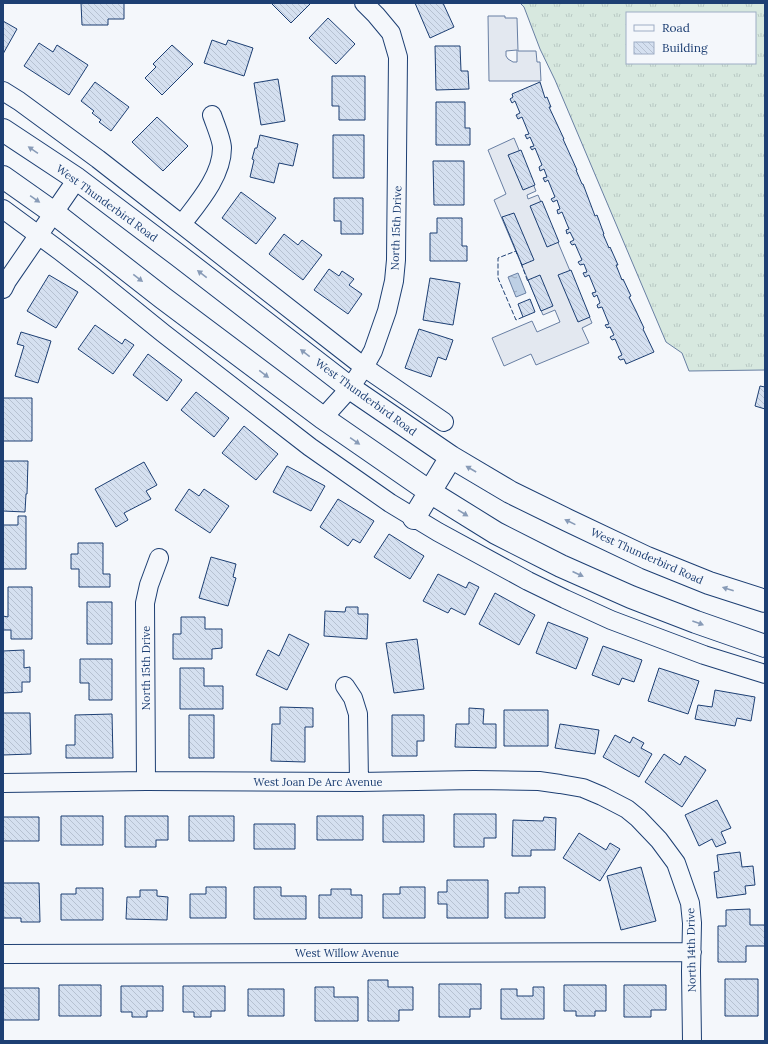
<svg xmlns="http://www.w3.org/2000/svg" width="768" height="1044" viewBox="0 0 768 1044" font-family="Lora,serif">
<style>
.grass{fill:url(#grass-tufts);stroke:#687fa3;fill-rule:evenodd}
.parking{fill:#e3e8f0;stroke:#687fa3;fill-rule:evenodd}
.water{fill:url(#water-ripples);stroke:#687fa3}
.building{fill:url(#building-back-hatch);stroke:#1d3f73}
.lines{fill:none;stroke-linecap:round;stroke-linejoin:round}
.minor-casing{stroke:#1d3f73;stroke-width:20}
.major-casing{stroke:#1d3f73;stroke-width:24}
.minor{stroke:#f4f7fb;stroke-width:18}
.major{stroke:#f4f7fb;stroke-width:22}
.fence{stroke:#1d3f73;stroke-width:1;stroke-dasharray:5 2;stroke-linecap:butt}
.oneway{fill:#889bb7}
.labels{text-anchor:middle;stroke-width:3;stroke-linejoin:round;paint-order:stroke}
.street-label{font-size:11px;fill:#1d3f73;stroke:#f4f7fb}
</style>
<defs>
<pattern id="grass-tufts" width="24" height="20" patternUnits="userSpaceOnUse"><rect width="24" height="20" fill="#d7e8df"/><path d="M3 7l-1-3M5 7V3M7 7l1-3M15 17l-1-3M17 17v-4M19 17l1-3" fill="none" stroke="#b8c8c3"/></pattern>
<pattern id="water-ripples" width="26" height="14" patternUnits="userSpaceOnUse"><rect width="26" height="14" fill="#bed0e5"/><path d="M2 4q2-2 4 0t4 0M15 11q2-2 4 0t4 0" fill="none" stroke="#9aaabe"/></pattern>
<pattern id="building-back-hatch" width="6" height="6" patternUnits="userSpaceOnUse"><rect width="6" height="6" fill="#d5e0f0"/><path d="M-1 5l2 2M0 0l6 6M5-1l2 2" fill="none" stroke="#b6c1d1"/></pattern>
</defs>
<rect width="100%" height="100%" fill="#f4f7fb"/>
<path class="grass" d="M 520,3 L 765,3 L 765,370 L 689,371 L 682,353 L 666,342 L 555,80 L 540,49 L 524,7 ZM 627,13 L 755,13 L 755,63 L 627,63 Z"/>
<path class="parking" d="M 488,16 L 505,16 L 505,18 L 517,18 L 518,51 L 536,51 L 537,62 L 540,62 L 541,81 L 489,81 ZM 517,50 L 517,62 L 513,62 L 508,59 L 506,56 L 506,51 Z
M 514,138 L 536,191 L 527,195 L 528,199 L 538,195 L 592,323 L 582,328 L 589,343 L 536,365 L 531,354 L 504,366 L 492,338 L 532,321 L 537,332 L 560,322 L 555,310 L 543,315 L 494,200 L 506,194 L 488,150 Z"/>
<path class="water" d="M 518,273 L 526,293 L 516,297 L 508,277 Z"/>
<path class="building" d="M 81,3 L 124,3 L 124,19 L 108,19 L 108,25 L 82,25 Z
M 271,3 L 311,3 L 291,23 Z
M 415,3 L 443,3 L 454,27 L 430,38 Z
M 328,18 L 355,44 L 336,64 L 309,38 Z
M 3,21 L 17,29 L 3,54 Z
M 212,40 L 226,45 L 228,40 L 253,48 L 244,76 L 204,63 Z
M 39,43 L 53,52 L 57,45 L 88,65 L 69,95 L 24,66 Z
M 172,45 L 193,64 L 162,95 L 145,78 L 156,67 L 153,64 Z
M 435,46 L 460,46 L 461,71 L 468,71 L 469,89 L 436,90 Z
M 332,76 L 365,76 L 365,120 L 339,120 L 339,106 L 332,106 Z
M 278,79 L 285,121 L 261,125 L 254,83 Z
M 95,82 L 129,107 L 111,131 L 99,122 L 101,120 L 92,113 L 94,111 L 81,101 Z
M 540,82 L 545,98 L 547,97 L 551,107 L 549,107 L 564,139 L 563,139 L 577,170 L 576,170 L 582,184 L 583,184 L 595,216 L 597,215 L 604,234 L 603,234 L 609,248 L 610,247 L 618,265 L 616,265 L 622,280 L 623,279 L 631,296 L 629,297 L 636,311 L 644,328 L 643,329 L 654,352 L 626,364 L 624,359 L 620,360 L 618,357 L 622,355 L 615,339 L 612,340 L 610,337 L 614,335 L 610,327 L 607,328 L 605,325 L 609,324 L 602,307 L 598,308 L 597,305 L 600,303 L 597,295 L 594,297 L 592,293 L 596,292 L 589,275 L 585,277 L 583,273 L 587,272 L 584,264 L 580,265 L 578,262 L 582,260 L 575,244 L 572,245 L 570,242 L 574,240 L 570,232 L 567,234 L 566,230 L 569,229 L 562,212 L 558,214 L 557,210 L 560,209 L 557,200 L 553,202 L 551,199 L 555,197 L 548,180 L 545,182 L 543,178 L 547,177 L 544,169 L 540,171 L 539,167 L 542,165 L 535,148 L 532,150 L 530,147 L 534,146 L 530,137 L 527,139 L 525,135 L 529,134 L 522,117 L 518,119 L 516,115 L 520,113 L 515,101 L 512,103 L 510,99 L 513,97 L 512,94 Z
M 436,102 L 465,102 L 465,128 L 470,128 L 470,145 L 436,145 Z
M 157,117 L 188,146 L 163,171 L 132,142 Z
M 260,135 L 298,144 L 293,166 L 279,163 L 274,183 L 250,177 L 254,160 L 252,159 L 255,148 L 257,148 Z
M 333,135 L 364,135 L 364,178 L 333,178 Z
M 521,150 L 535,185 L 523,190 L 508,155 Z
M 433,161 L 464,161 L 464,205 L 434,205 Z
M 241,192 L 276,218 L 256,244 L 222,218 Z
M 334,198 L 363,198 L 363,234 L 341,234 L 341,221 L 334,221 Z
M 542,201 L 559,242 L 547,247 L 530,206 Z
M 514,213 L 534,260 L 522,265 L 502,217 Z
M 437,218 L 462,218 L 462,246 L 467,246 L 467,261 L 430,261 L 430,233 L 437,233 Z
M 284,234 L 298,245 L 302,240 L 322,255 L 303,280 L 269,254 Z
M 329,269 L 339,276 L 342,271 L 354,279 L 349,285 L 362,294 L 348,314 L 314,290 Z
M 571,270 L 590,317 L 578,322 L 558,275 Z
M 49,275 L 78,292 L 56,328 L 27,311 Z
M 540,275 L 553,306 L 541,311 L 528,280 Z
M 430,278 L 460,283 L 453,325 L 423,320 Z
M 530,299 L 535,312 L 523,317 L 518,304 Z
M 95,325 L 122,344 L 125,339 L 134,345 L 113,374 L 78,349 Z
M 419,329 L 453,340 L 446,360 L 438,357 L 431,377 L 405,368 Z
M 21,332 L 51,341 L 38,383 L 15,376 L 24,346 L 17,344 Z
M 148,354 L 182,380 L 167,401 L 133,375 Z
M 760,386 L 765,387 L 765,409 L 755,406 Z
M 196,392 L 229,418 L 214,437 L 181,410 Z
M 3,398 L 32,398 L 32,441 L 3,441 Z
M 244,426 L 278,454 L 256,480 L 222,453 Z
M 3,461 L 28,461 L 27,494 L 26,494 L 25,512 L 3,511 Z
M 144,462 L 157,485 L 146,491 L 151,499 L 124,513 L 128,520 L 116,527 L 95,489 Z
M 287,466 L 325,486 L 311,511 L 273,492 Z
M 189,489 L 199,496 L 204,489 L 229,506 L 210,533 L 175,510 Z
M 338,499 L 374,521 L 360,543 L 353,539 L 348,546 L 320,527 Z
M 18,516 L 26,516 L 26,569 L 3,569 L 3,525 L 18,525 Z
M 389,534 L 424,556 L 410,579 L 374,557 Z
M 78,543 L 103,543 L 103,574 L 110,574 L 110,587 L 79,587 L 79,569 L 71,569 L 71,554 L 78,554 Z
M 211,557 L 236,564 L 233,577 L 236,578 L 228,606 L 199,598 Z
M 438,574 L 466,588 L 469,582 L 479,587 L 465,615 L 451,608 L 448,613 L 423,601 Z
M 8,587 L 32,587 L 32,639 L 11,639 L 11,630 L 3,630 L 3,616 L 8,617 Z
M 495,593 L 535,615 L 519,645 L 479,624 Z
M 87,602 L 112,602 L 112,644 L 87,644 Z
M 346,607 L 358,607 L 358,614 L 368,614 L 367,639 L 324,636 L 325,611 L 345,612 Z
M 181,617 L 205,617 L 205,629 L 222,629 L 222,648 L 212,649 L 212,659 L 173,659 L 173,634 L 181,634 Z
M 548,622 L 588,638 L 576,669 L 536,653 Z
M 289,634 L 309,644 L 287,690 L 256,675 L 268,650 L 279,656 Z
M 417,639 L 424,689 L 394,693 L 386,643 Z
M 603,646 L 642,660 L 634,682 L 622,678 L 619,685 L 592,675 Z
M 24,650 L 24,668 L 30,667 L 30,682 L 22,682 L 22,692 L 3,693 L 3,651 Z
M 80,659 L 112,659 L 112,700 L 89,700 L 89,683 L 80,683 Z
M 180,668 L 204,668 L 204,686 L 223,686 L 223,709 L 180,709 Z
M 659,668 L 699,681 L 688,714 L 648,701 Z
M 715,690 L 755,697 L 751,721 L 737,718 L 735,726 L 695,719 L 698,705 L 712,707 Z
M 280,707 L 313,708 L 313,727 L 305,727 L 305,762 L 271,761 L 272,724 L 280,724 Z
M 469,708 L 484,709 L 483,724 L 496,724 L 496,748 L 455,747 L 456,724 L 469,724 Z
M 504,710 L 548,710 L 548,746 L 504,746 Z
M 3,713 L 30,713 L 31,754 L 3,755 Z
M 112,714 L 113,758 L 66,758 L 66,745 L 75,745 L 75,715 Z
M 189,715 L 214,715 L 214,758 L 189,758 Z
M 392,715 L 424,715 L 424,741 L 417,741 L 417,756 L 392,756 Z
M 560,724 L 599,730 L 595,754 L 555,748 Z
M 615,735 L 630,743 L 633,737 L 644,743 L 641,748 L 652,754 L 639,777 L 603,757 Z
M 664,754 L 680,765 L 685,756 L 706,770 L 682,807 L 645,782 Z
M 717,800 L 731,828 L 721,832 L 726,843 L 716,847 L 712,839 L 699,846 L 685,815 Z
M 454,814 L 496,814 L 496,838 L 484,838 L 484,847 L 454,847 Z
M 383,815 L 424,815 L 424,842 L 383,842 Z
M 61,816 L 103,816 L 103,845 L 61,845 Z
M 125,816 L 168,816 L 168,840 L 156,840 L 156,847 L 125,847 Z
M 189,816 L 234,816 L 234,841 L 189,841 Z
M 317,816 L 363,816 L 363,840 L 317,840 Z
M 3,817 L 39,817 L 39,841 L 3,841 Z
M 544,817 L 556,818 L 555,850 L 531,850 L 531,856 L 512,856 L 513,820 L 543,821 Z
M 254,824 L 295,824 L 295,849 L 254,849 Z
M 579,833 L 606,850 L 610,843 L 620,849 L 600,881 L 563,858 Z
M 740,852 L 742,867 L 753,866 L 755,885 L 745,886 L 746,894 L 717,898 L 714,872 L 719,871 L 717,855 Z
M 641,867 L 656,921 L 621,930 L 607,876 Z
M 447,880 L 488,880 L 488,918 L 447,918 L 447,904 L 438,904 L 438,892 L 447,892 Z
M 3,883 L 39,883 L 40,922 L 21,922 L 21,918 L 3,918 Z
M 206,887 L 226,887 L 226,918 L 190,918 L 190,894 L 206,894 Z
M 254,887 L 281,887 L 281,896 L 306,896 L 306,919 L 254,919 Z
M 400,887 L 425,887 L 425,918 L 383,918 L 383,894 L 400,894 Z
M 519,887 L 545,887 L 545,918 L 505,918 L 505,893 L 519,893 Z
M 76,888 L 103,888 L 103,920 L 61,920 L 61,894 L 76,894 Z
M 331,889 L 351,889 L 351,895 L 362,895 L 362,918 L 319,918 L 319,895 L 331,895 Z
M 140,890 L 157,890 L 157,896 L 168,897 L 167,920 L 126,919 L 127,897 L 140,897 Z
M 750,909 L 750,925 L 765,925 L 765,946 L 746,946 L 746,962 L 718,962 L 718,926 L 726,926 L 726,910 Z
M 725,979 L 758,979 L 758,1016 L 725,1016 Z
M 368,980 L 388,980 L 388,987 L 413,987 L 413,1010 L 399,1010 L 399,1021 L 368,1021 Z
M 439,984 L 481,984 L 481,1009 L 470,1009 L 470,1017 L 439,1017 Z
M 59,985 L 101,985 L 101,1016 L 59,1016 Z
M 564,985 L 606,985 L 606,1011 L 595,1011 L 595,1016 L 576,1016 L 576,1011 L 564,1011 Z
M 624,985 L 666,985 L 666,1010 L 651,1010 L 651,1017 L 624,1017 Z
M 121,986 L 163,986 L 163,1011 L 147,1011 L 147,1017 L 132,1017 L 132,1012 L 121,1012 Z
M 183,986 L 225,986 L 225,1011 L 211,1011 L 211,1017 L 194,1017 L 194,1012 L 183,1012 Z
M 315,987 L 334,987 L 334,997 L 358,997 L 358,1021 L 315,1021 Z
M 533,987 L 544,987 L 544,1019 L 501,1019 L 501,989 L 517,989 L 517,996 L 533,996 Z
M 3,988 L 39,988 L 39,1020 L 3,1020 Z
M 248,989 L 284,989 L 284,1016 L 248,1016 Z"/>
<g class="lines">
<g class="minor-casing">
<path id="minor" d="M 3,91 L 19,101 L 98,159 L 364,367 L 444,422
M 3,209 L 60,251 L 95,278 L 163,333 L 310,447 L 390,503 L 438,532 L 528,581 L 565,599 L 611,620 L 704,655 L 765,674
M 182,224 C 198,203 222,176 222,148 C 222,140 215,124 212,115
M 3,289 L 7,281 L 77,179
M 323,418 L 350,388 L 364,367 L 373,351 L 387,311 L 394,281 L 396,260 L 398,57 L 391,33 L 376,15 L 364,3
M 345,686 L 353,698 L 358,714 L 359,782
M 146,781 L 145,603 L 149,585 L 159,558
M 3,783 L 146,781 L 359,782 L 474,780 L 539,781 L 560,784 L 583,788 L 602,796 L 627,809 L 638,818 L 659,840 L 676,863 L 690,903 L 692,923 L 691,971 L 692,1041
M 3,954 L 692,952"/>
</g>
<g class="major-casing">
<path id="major" d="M 3,130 L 77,179 L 179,256 L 350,388 L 451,457 L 510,492 L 567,520 L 647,558 L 709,583 L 765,601
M 3,177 L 54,213 L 163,298 L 323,418 L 430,492 L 496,533 L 561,566 L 631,597 L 696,622 L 765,646
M 414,518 L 451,457"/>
</g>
<use href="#minor" class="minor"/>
<use href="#major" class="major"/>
<path class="fence" d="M 517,254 L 516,251 L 498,258 L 498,278 L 516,320 L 523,317
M 521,263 L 528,282"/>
</g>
<defs><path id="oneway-solid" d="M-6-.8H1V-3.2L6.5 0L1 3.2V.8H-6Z"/></defs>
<g class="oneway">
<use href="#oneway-solid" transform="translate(33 150) rotate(-146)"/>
<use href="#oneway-solid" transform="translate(35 199) rotate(35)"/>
<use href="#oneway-solid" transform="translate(202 274) rotate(-142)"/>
<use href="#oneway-solid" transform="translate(138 278) rotate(38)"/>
<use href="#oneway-solid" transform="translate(305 353) rotate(-142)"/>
<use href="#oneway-solid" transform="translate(264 374) rotate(37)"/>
<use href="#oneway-solid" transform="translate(355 441) rotate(35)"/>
<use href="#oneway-solid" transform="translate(471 469) rotate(-150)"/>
<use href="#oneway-solid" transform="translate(463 513) rotate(32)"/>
<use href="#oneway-solid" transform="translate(570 522) rotate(-154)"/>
<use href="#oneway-solid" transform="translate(578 574) rotate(24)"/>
<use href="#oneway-solid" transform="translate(728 589) rotate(-162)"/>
<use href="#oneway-solid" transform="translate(698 623) rotate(20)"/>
</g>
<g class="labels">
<g class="street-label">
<text transform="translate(107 203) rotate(36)" y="4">West Thunderbird Road</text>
<text transform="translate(396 228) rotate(-88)" y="4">North 15th Drive</text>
<text transform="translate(366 397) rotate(36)" y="4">West Thunderbird Road</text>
<text transform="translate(647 556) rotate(24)" y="4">West Thunderbird Road</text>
<text transform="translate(146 668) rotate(-90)" y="4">North 15th Drive</text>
<text x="318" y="786">West Joan De Arc Avenue</text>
<text transform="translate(691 950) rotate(-91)" y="4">North 14th Drive</text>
<text x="347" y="957">West Willow Avenue</text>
</g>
</g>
<rect width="768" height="1044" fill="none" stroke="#1d3f73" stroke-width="8"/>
<rect x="626" y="12" width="130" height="52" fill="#f4f7fb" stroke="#9eadc5"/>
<rect x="634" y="25" width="20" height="6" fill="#f4f7fb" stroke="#9eadc5"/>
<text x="662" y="32" font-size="12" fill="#1d3f73">Road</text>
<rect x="634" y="42" width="20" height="12" fill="url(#building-back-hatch)" stroke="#9eadc5"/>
<text x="662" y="52" font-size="12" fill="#1d3f73">Building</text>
</svg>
